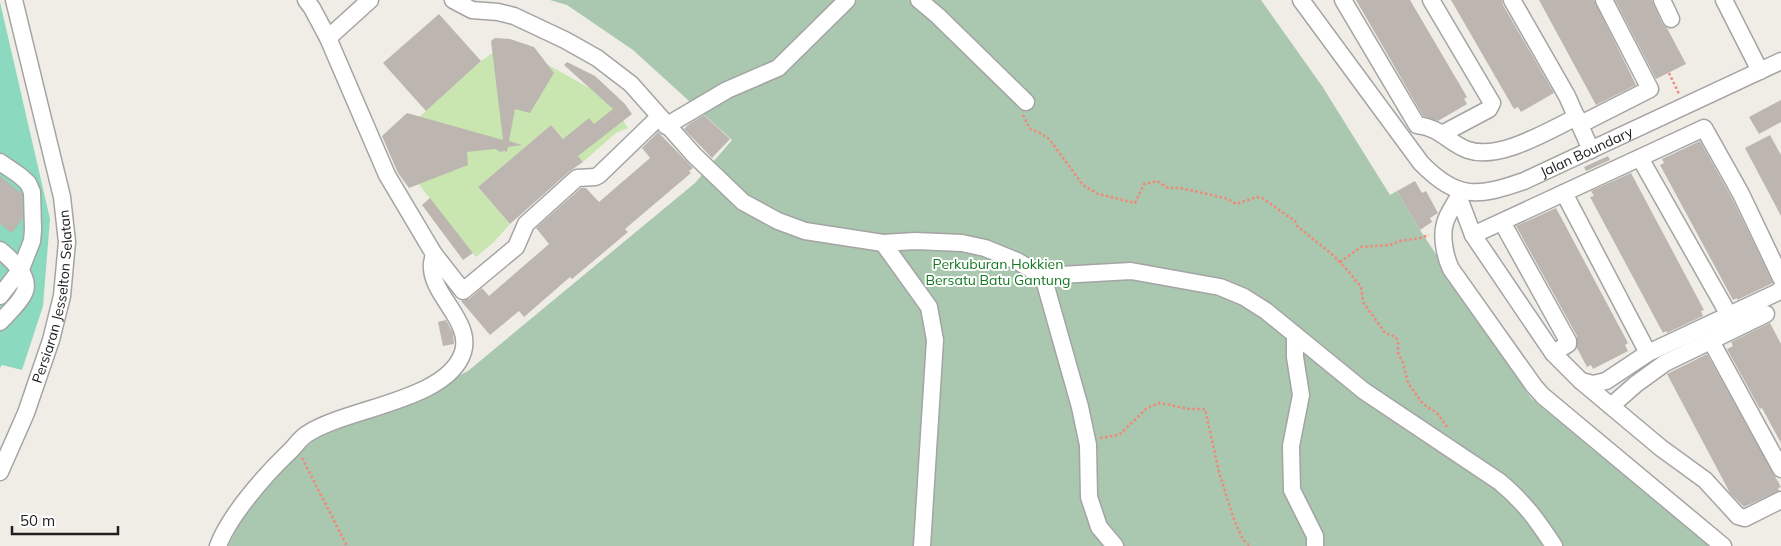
<svg xmlns="http://www.w3.org/2000/svg" width="1781" height="546" viewBox="0 0 1781 546" font-family="Mulish,sans-serif">
<style>
.grass{fill:#c9e6b1}
.cemetery{fill:#aac7af}
.pitch{fill:#8bd9be}
.building{fill:#bdb6b0}
.lines{fill:none;stroke-linecap:round;stroke-linejoin:round}
.minor-casing{stroke:#a4a4a4;stroke-width:19}
.path{stroke:#f08978;stroke-width:2.5;stroke-dasharray:2.5 2.5;stroke-linecap:butt}
.minor{stroke:#fff;stroke-width:16}
.labels{text-anchor:middle;stroke-width:4;stroke-linejoin:round;paint-order:stroke}
.street-label{font-size:14px;fill:#202020;stroke:#fff}
.park-label{font-size:14px;fill:#147820;stroke:#fff}
</style>
<rect width="100%" height="100%" fill="#f0ede7"/>
<path class="grass" d="M 498,49 L 545,63 L 591,89 L 617,112 L 628,128 L 616,133 L 583,162 L 551,125 L 478,187 L 510,224 L 494,242 L 476,257 L 406,168 L 395,139 L 481,61 Z"/>
<path class="cemetery" d="M 550,0 L 1261,0 L 1322,86 L 1390,195 L 1397,191 L 1420,230 L 1531,398 L 1709,546 L 228,546 L 242,518 L 268,483 L 318,436 L 393,410 L 468,371 L 695,183 L 732,140 L 633,50 L 567,5 Z"/>
<path class="pitch" d="M 0,2 L 50,219 L 43,306 L 22,370 L 2,365 L 0,368 Z"/>
<path class="building" d="M 1356,0 L 1410,0 L 1467,97 L 1464,99 L 1467,104 L 1438,121 L 1423,116 Z
M 1451,0 L 1502,0 L 1503,5 L 1554,93 L 1521,112 L 1518,107 L 1514,109 Z
M 1539,0 L 1594,0 L 1636,85 L 1596,105 Z
M 1615,0 L 1652,0 L 1662,23 L 1667,28 L 1686,64 L 1656,79 Z
M 439,14 L 481,61 L 426,111 L 383,63 Z
M 495,38 L 510,39 L 534,47 L 554,73 L 530,113 L 515,109 L 509,141 L 522,145 L 508,147 L 507,152 L 504,151 L 501,152 L 495,149 L 467,152 L 468,165 L 409,188 L 398,173 L 382,136 L 407,113 L 503,140 L 491,41 Z
M 567,62 L 595,76 L 625,104 L 632,114 L 578,156 L 583,162 L 570,171 L 510,224 L 478,187 L 551,125 L 563,139 L 589,118 L 594,124 L 613,109 L 564,65 Z
M 1781,100 L 1781,122 L 1759,134 L 1749,117 Z
M 704,115 L 730,139 L 712,158 L 684,129 L 689,124 Z
M 658,132 L 693,168 L 689,171 L 691,173 L 625,229 L 628,232 L 572,279 L 570,277 L 524,317 L 519,311 L 490,335 L 461,301 L 469,299 L 482,288 L 489,296 L 549,244 L 536,228 L 581,188 L 586,188 L 599,202 L 650,158 L 642,148 Z
M 1770,135 L 1781,155 L 1781,216 L 1745,148 Z
M 1700,141 L 1734,202 L 1773,283 L 1737,300 L 1737,298 L 1733,300 L 1660,165 L 1664,163 L 1662,159 Z
M 1608,156 L 1610,160 L 1586,171 L 1584,167 Z
M 1631,173 L 1704,310 L 1701,311 L 1703,316 L 1667,333 L 1666,331 L 1663,333 L 1590,197 L 1594,196 L 1591,191 Z
M 0,176 L 22,194 L 23,218 L 12,233 L 0,224 Z
M 1415,181 L 1422,193 L 1426,191 L 1438,213 L 1430,218 L 1432,222 L 1420,230 L 1397,191 Z
M 430,198 L 473,253 L 463,260 L 422,205 Z
M 1556,208 L 1628,343 L 1625,345 L 1628,351 L 1593,369 L 1591,365 L 1587,367 L 1577,348 L 1577,336 L 1516,226 Z
M 446,320 L 453,333 L 454,344 L 443,346 L 438,322 Z
M 1770,323 L 1781,344 L 1781,443 L 1762,408 L 1760,409 L 1727,349 L 1733,346 L 1731,342 Z
M 1707,354 L 1781,487 L 1778,488 L 1779,491 L 1744,507 L 1730,493 L 1667,374 Z"/>
<g class="lines">
<g class="minor-casing">
<g id="minor">
<path d="M 306,0 L 312,8 L 328,38 L 387,175 L 434,254 L 463,291 L 516,247 L 526,224 L 577,178 L 595,177 L 599,175 L 659,117"/>
<path d="M 453,0 L 472,10 L 498,12 L 514,16 L 565,40 L 597,58 L 631,84 L 694,155 L 743,202 L 778,221 L 805,231 L 883,243 L 915,241 L 962,243 L 985,248 L 1017,261 L 1043,276 L 1131,271 L 1220,287 L 1244,297 L 1266,311 L 1364,391 L 1500,482 C 1524,502 1537,520 1554,546"/>
<path d="M 919,0 L 938,16 L 1026,102"/>
<path id="s1" d="M 1301,0 L 1421,163 C 1457,200 1478,197 1524,181 L 1781,61"/>
<path d="M 1343,0 L 1417,125 C 1442,128 1448,143 1468,150 C 1500,161 1549,130 1577,117"/>
<path d="M 1431,0 L 1492,103 L 1489,109 L 1442,134"/>
<path d="M 1512,0 L 1567,96 L 1591,150"/>
<path d="M 1662,0 L 1671,19"/>
<path d="M 1724,0 L 1760,71"/>
<path d="M 328,38 L 370,0"/>
<path d="M 1581,124 L 1650,89 L 1604,0"/>
<path d="M 666,126 L 727,90 L 778,68 L 847,0"/>
<path d="M 1640,158 L 1729,315"/>
<path d="M 0,162 L 19,175 L 28,183 L 32,192 L 33,230 L 32,241 L 21,269 L 0,296"/>
<path d="M 1461,191 C 1457,202 1448,212 1445,223 C 1441,236 1445,257 1451,269 L 1534,386 L 1543,396 L 1723,546"/>
<path d="M 1564,193 L 1648,353"/>
<path d="M 1459,198 L 1473,235 L 1553,353 L 1581,381 L 1661,448 L 1705,480 L 1738,516 L 1745,518 L 1781,500"/>
<path d="M 1502,222 L 1568,341 L 1568,344 L 1553,353"/>
<path d="M 1473,235 L 1704,128 L 1741,194 L 1781,278"/>
<path d="M 883,243 L 929,307 L 935,340 L 922,546"/>
<path d="M 0,250 C 11,259 30,275 25,291 C 21,302 8,313 0,322"/>
<path d="M 1043,276 L 1080,407 L 1088,445 L 1089,497 L 1099,527 L 1115,546"/>
<path d="M 1295,335 L 1295,357 L 1301,395 L 1291,446 L 1292,490 L 1315,536 L 1315,546"/>
<path d="M 1711,341 L 1781,469"/>
<path d="M 1581,381 L 1593,384 L 1606,381 L 1648,353 L 1778,292 L 1781,289"/>
<path d="M 1611,406 L 1636,384 L 1665,363 L 1766,314"/>
<path id="s2" d="M 0,472 L 26,413 L 51,340 L 62,296 L 67,242 L 62,197 L 14,0"/>
<path d="M 218,546 C 229,516 265,475 288,453 C 295,447 299,439 307,434 C 345,408 448,401 463,352 C 472,322 434,297 432,269 C 431,264 433,259 434,254"/>
</g>
</g>
<path class="path" d="M 1669,73 L 1679,94
M 1023,115 L 1030,129 L 1040,133 L 1049,139 L 1083,185 L 1098,194 L 1135,203 L 1144,184 L 1157,181 L 1168,188 L 1180,188 L 1203,193 L 1228,199 L 1236,204 L 1257,197 L 1262,198 L 1295,221 L 1297,226 L 1334,256 L 1349,272 L 1361,287 L 1363,302 L 1385,333 L 1396,337 L 1398,343 L 1398,353 L 1403,363 L 1408,383 L 1423,404 L 1437,413 L 1447,427
M 1340,262 L 1361,247 L 1390,245 L 1400,241 L 1420,238 L 1429,235
M 1100,438 L 1119,435 L 1147,408 L 1160,403 L 1189,409 L 1205,409 L 1219,472 L 1233,517 L 1243,540 L 1250,546
M 302,458 L 347,546"/>
<use href="#minor" class="minor"/>
</g>
<g class="labels">
<g class="street-label">
<text dy="5" stroke="none"><textPath href="#s1" startOffset="385">Jalan Boundary</textPath></text>
<text dy="5" stroke="none"><textPath href="#s2" startOffset="185">Persiaran Jesselton Selatan</textPath></text>
</g>
<g class="park-label">
<text x="998" y="269">Perkuburan Hokkien<tspan x="998" dy="16">Bersatu Batu Gantung</tspan></text>
</g>
</g>
<path d="M12 526v8h106v-8" fill="none" stroke="#202020" stroke-width="2.5"/>
<text x="20" y="526" font-size="15" fill="#202020" stroke="#ffffff" stroke-width="4" paint-order="stroke">50 m</text>
</svg>
